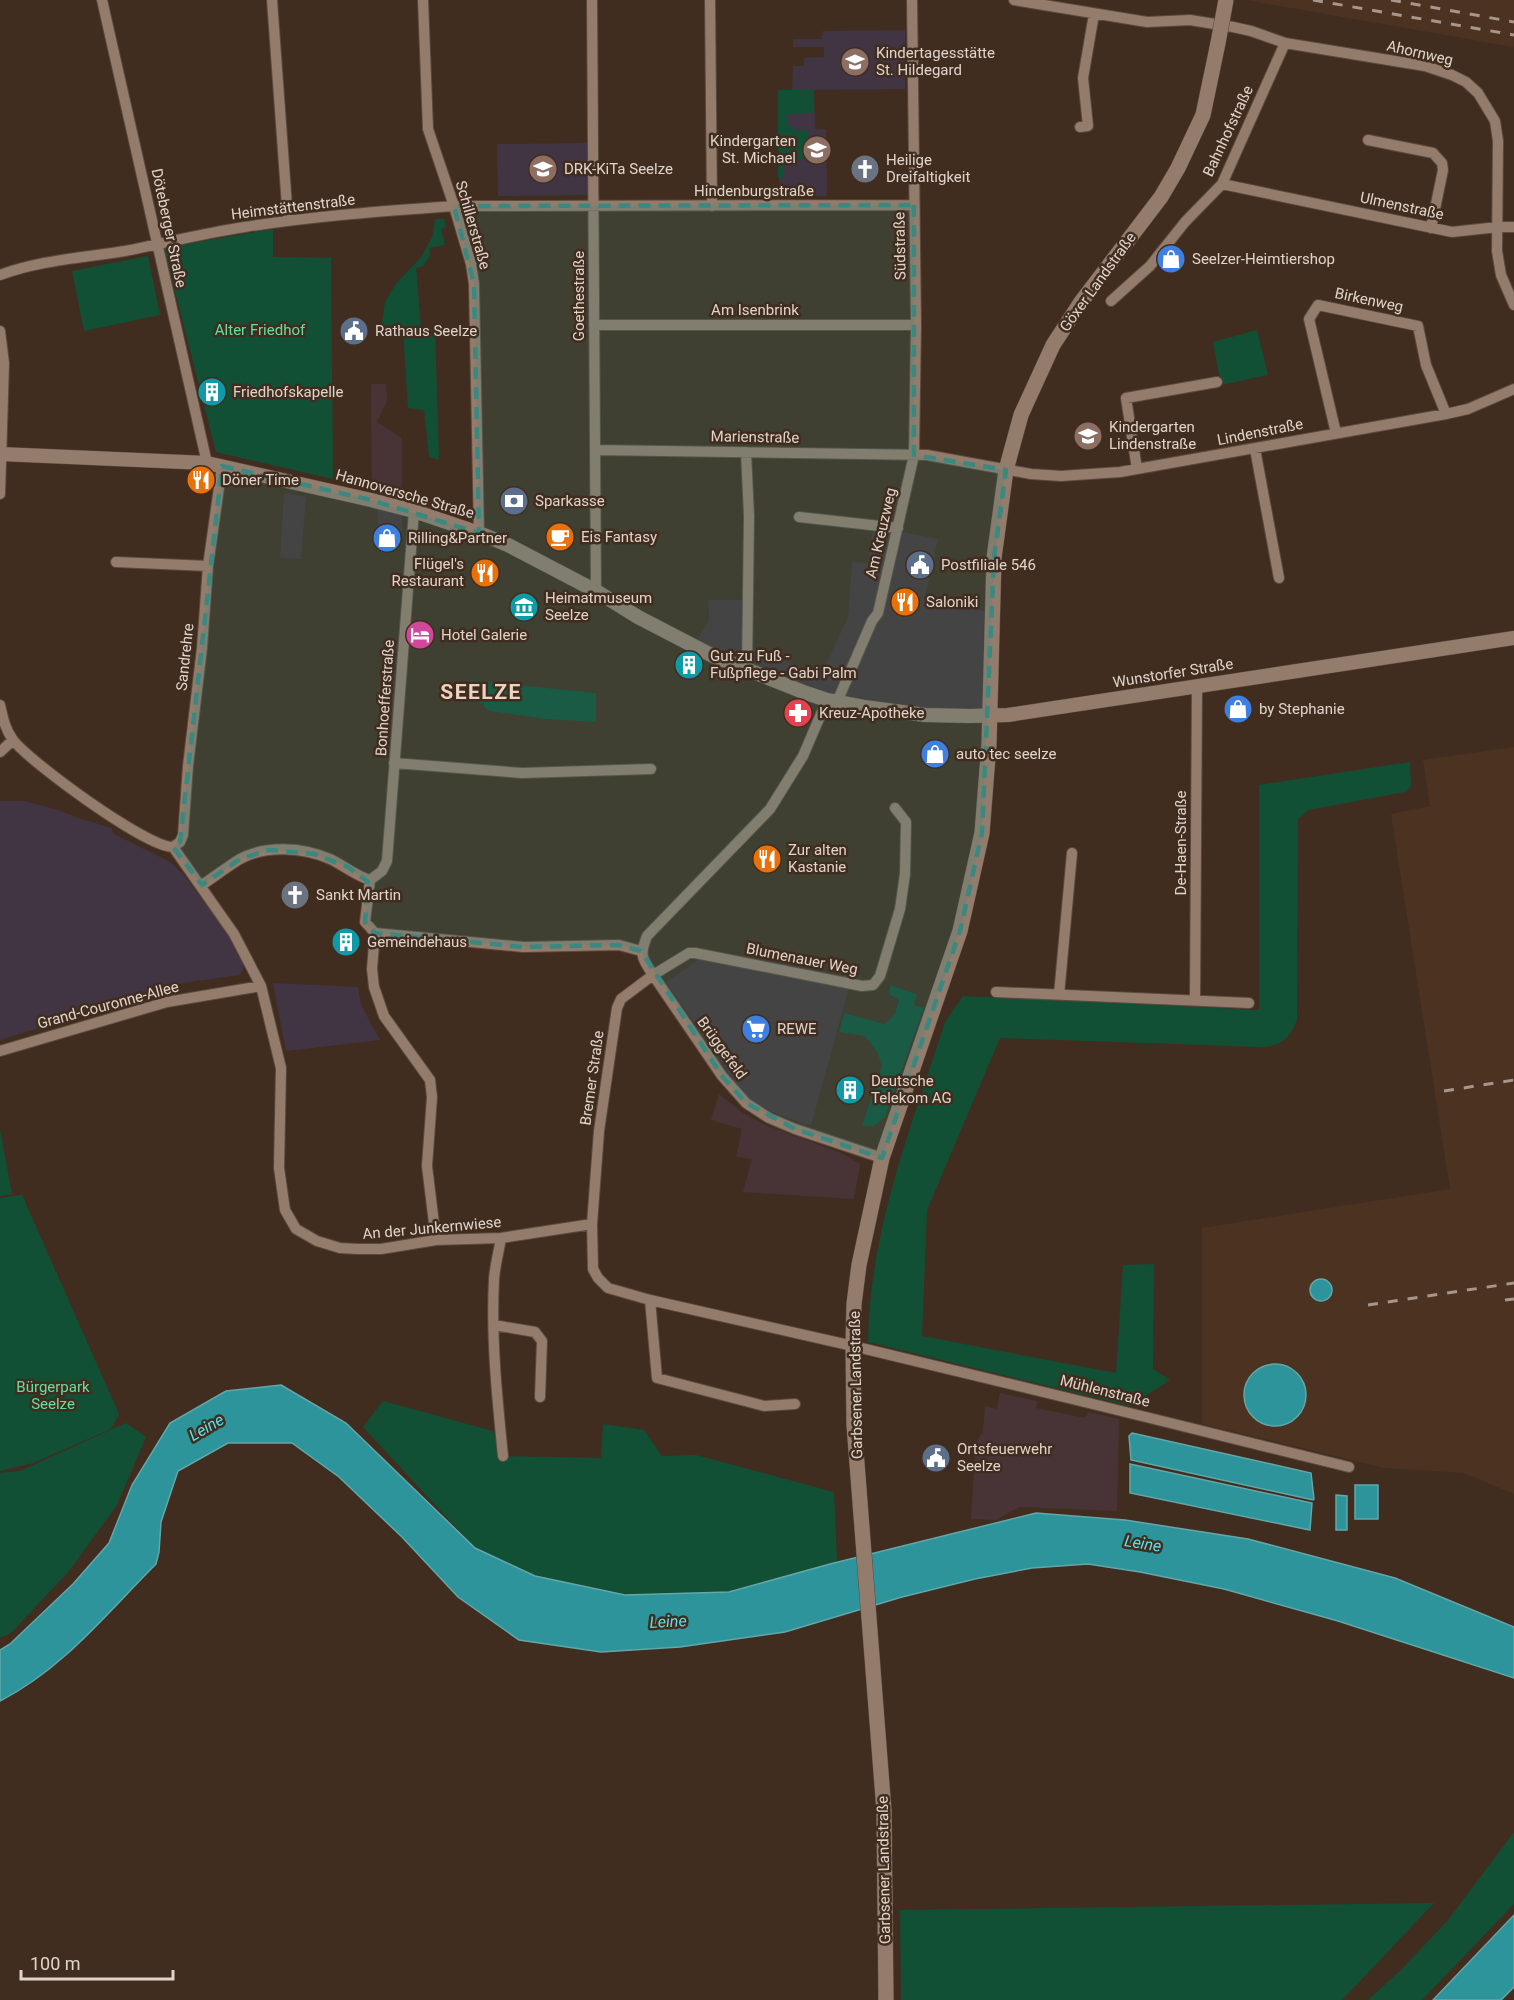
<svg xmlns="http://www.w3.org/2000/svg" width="1514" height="2000" viewBox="0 0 1514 2000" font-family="Roboto,sans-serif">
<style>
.commercial{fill:#483436}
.built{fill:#4c3220}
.education{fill:#413544}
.green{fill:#125035}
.water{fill:#2d949b;stroke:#63a7a9;stroke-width:1.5}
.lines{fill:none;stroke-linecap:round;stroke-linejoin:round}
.minor-casing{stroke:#5b4a3e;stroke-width:12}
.tertiary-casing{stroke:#5b4a3e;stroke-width:15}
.secondary-casing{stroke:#5b4a3e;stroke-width:16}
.minor{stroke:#947c6c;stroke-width:10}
.tertiary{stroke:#947c6c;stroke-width:14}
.secondary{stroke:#947c6c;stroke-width:15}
.rail{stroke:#a6968b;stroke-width:3;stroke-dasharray:10 10;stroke-linecap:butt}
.secondary-bridge-casing{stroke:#5b4a3e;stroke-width:16;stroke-linecap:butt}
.secondary-bridge{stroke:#947c6c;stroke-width:15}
.marked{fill:#398980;fill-opacity:0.2;stroke:#398980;stroke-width:4.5;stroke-dasharray:12 8;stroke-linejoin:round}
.labels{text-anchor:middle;stroke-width:5;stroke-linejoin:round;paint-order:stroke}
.poi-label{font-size:15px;fill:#e0d3ca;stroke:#412d1f;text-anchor:start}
.street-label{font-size:15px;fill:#e0d3ca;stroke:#412d1f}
.park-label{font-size:15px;fill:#60e0a3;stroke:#412d1f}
.water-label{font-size:16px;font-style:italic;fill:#5ce0ea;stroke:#412d1f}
.district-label{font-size:21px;font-weight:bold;letter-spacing:1.5px;fill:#ecd2c1;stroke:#412d1f}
</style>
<rect width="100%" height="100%" fill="#412d1f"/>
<path class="commercial" d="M 371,384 L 386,384 L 387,401 L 377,422 L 402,438 L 402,499 L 372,492 Z
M 284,493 L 306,497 L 301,559 L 280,558 Z
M 372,505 L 402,512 L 402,531 L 379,531 L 377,510 L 372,509 Z
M 899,531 L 938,539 L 925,597 L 984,611 L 982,716 L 864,707 L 693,646 L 709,620 L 708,600 L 743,600 L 744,644 L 821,675 L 848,617 L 852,562 L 868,563 L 872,532 L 895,534 Z
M 698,960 L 849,988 L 811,1126 L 772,1112 L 750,1098 L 738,1086 L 666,982 Z
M 719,1094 L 743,1113 L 765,1125 L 841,1153 L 860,1164 L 854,1199 L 743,1192 L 752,1159 L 736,1157 L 742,1129 L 711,1120 Z
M 1000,1393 L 1037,1401 L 1036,1408 L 1085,1418 L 1088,1412 L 1119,1419 L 1117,1511 L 1019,1507 L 996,1520 L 971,1519 L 976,1442 L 983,1432 L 985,1406 L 997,1409 Z"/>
<path class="built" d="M 1247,0 L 1514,0 L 1514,47 L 1257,2 Z
M 1514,747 L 1514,1494 L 1464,1473 L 1385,1468 L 1202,1424 L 1202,1228 L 1450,1189 L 1391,814 L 1430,806 L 1423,760 Z"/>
<path class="education" d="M 905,30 L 905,89 L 814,90 L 815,129 L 826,129 L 827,196 L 779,196 L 778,90 L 792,90 L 793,66 L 804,66 L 804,58 L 824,57 L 824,47 L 793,47 L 793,39 L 822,39 L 823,31 Z
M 589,143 L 590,195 L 498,196 L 497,144 Z
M 0,801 L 24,801 L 58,810 L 75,817 L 111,828 L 114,834 L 170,862 L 183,874 L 225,930 L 243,963 L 243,970 L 239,975 L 183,983 L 0,1040 Z
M 273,983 L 358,987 L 361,1005 L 380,1040 L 286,1051 Z"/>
<path class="green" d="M 778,90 L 814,90 L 814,113 L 787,114 L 787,126 L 794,126 L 794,130 L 808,130 L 808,159 L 792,159 L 792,164 L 784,164 L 784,178 L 778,178 Z
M 435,219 L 444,219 L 446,227 L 441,229 L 445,245 L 429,248 L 430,256 L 423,266 L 416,268 L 421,329 L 435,329 L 439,460 L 429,457 L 424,410 L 408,408 L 403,331 L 381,329 L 385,302 L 395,285 L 422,256 L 433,235 Z
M 273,229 L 273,257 L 331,258 L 333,479 L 216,452 L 164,248 Z
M 148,256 L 160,315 L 84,331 L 72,271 Z
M 1257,330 L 1268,375 L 1221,385 L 1213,342 Z
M 470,680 L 596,693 L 596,722 L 545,719 L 490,711 L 484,707 L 484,703 L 469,701 Z
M 1410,762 L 1411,786 L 1405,792 L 1309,810 L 1298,819 L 1297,1019 C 1291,1038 1280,1047 1260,1047 L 1000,1038 L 927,1210 L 922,1336 L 1116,1373 L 1123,1265 L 1154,1264 L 1153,1369 L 1170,1380 L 1130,1406 L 868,1342 C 870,1229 911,1128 945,1022 L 963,996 L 1259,1010 L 1259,785 Z
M 890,985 L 917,994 L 914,1005 L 924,1008 L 885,1117 L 874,1126 L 862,1126 L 882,1066 L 877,1052 L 865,1036 L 839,1032 L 844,1013 L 885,1024 L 895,1013 L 899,1000 L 890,995 Z
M 0,1129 L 12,1194 L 0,1196 Z
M 22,1195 L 119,1414 L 111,1429 L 33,1463 L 0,1471 L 0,1198 Z
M 383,1401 L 493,1431 L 500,1456 L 601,1458 L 603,1424 L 644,1430 L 662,1456 L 696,1455 L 834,1492 L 837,1562 L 729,1592 L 625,1595 L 535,1576 L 475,1548 L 363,1427 Z
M 126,1423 L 146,1437 L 117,1505 L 69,1571 L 11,1633 L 0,1638 L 0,1473 L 20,1471 Z
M 1514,1832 L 1514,1904 L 1422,2000 L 1368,2000 L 1401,1970 L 1448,1920 Z
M 1434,1903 L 1342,2000 L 901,2000 L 900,1910 Z"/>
<path class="water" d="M1310 1290a11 11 0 1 1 22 0a11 11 0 1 1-22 0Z
M1244 1395a31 31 0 1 1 62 0a31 31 0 1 1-62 0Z
M 281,1385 L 346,1423 L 475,1548 L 535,1576 L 625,1595 L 729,1592 L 830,1564 L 1036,1513 L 1125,1520 L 1248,1539 L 1395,1578 L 1514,1627 L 1514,1678 L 1338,1621 L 1224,1589 L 1140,1572 L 1088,1564 L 1032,1568 L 975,1579 L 902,1597 L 785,1632 L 680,1647 L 601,1652 L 519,1640 L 458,1597 L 402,1537 L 339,1477 L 292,1443 L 228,1443 L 178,1471 L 161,1522 L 159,1552 L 156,1564 C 107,1613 63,1669 0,1701 L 0,1650 L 10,1644 L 73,1584 L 109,1543 L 132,1485 L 170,1423 L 226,1391 Z
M 1132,1433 L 1311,1473 L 1314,1499 L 1313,1500 L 1131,1460 L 1129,1436 Z
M 1130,1464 L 1312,1503 L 1310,1530 L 1130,1493 Z
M 1355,1485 L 1378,1485 L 1378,1519 L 1355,1519 Z
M 1336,1495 L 1347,1496 L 1347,1530 L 1336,1530 Z
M 1514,1915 L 1514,1987 L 1501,2000 L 1433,2000 Z"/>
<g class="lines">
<g class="minor-casing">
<path id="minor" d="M 102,0 L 207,463
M 272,0 L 288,220
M 423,0 L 428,129 L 454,206 L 471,264 L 474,284 L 479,533
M 592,0 L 596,591
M 710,0 L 712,206
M 1014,0 L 1147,22 L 1190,20 L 1233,27 L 1251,31 L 1285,43 L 1425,66 L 1452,75 L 1466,82 L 1478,93 L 1495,121 L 1498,141 L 1497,251 L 1501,275 L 1514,305
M 1080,127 L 1088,126 L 1083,78 L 1094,14
M 1368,140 L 1433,153 L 1442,163 L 1443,170 L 1431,228
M 1222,184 L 1452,232 L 1498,227 L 1514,227
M 0,275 C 40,260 83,258 125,251 C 165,243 205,233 245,227 C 314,216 384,211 454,206 L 914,205
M 1111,301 L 1150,266 L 1185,222 L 1222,184 L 1285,43
M 594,325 L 916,325
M 0,331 L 4,363 L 0,494
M 1336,433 L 1309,319 L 1318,305 L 1418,326 L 1426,365 L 1446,414
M 1255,449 L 1279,578
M 595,450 L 927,455 L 1031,474 L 1061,476 L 1120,472 L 1446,414 L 1468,409 L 1514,389
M 746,452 L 749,516 L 747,670
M 1137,469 L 1126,398 L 1217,382
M 799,517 L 898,528
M 116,562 L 208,566
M 827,700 L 803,756 L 770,809 L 647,936 C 639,956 642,958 653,975 L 621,999 L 617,1008 L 599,1131 L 592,1224 L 593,1269 L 598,1278 L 608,1288 L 650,1300 L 853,1346 L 1101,1406 L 1349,1467
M 837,702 L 872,621 L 878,613 L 914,455 L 916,325 L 912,0
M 0,705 C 3,718 5,729 13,740 C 31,763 146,847 173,847
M 0,752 L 13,740
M 394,763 L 522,773 L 651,769
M 173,847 L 234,934 L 261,986 L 281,1068 L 279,1168 L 285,1210 L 296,1229 L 317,1241 L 340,1248 L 358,1249 L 381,1249 L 436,1240 L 501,1238 L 592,1224
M 173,847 L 180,842 L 183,835 L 188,766 L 202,648 L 208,566 L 222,466
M 370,880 L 365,922 L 375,933 L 372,969 L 374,987 L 384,1016 L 430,1080 L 432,1097 L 427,1166 L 436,1240
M 370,880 L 382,871 L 387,861 L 414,511
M 202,885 C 214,877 227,867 240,859 C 266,845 302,847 330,859 C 343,865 356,876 370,880
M 375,933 L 523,947 L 619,945 L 641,951
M 996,992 L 1249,1003
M 1059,995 L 1072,853
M 1195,999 L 1197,686
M 0,1051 L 167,1002 L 261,986
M 882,1158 L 795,1129 L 769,1118 L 746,1103 L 722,1076 L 653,975 L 689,953 L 695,953 L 862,986 L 873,985 L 880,976 L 900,909 L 905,874 L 906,822 L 895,808
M 501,1238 C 499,1251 495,1265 494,1279 C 491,1338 497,1397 503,1456
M 650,1300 L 657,1378 L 764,1406 L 795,1404
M 494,1325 L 535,1332 L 542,1341 L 540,1397"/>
</g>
<g class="tertiary-casing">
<path id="tertiary" d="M 0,454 L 207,463 L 371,500 L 414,511 L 479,533 L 508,545 L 596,591 L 638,617 L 713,656 L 806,693 L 827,700 L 864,707 L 925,715 L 970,716 L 1008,715 L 1514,638"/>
</g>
<g class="secondary-casing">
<path id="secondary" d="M 886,2000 L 884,1811 L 854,1425 L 853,1346 L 854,1304 L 859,1265 L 882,1158 L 960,931 L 982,833 L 989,744 L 994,558 L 1006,470 L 1021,415 L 1053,345 L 1081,302 L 1161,197 L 1178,168 L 1203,115 L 1218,43"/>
</g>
<use href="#minor" class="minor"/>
<use href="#tertiary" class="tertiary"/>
<use href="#secondary" class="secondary"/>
<path class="rail" d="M 1313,0 L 1514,35
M 1391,0 L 1514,22
M 1444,1091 L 1514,1080
M 1505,1300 L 1514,1299
M 1368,1305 L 1514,1283"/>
<g class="secondary-bridge-casing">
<path id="secondary-bridge" d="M 1218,43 L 1226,0"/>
</g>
<use href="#secondary-bridge" class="secondary-bridge"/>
</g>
<path class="marked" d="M 914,205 L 914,455 L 1006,470 L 994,558 L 982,833 L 960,931 L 882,1158 L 795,1129 L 746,1103 L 722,1076 L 641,951 L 619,945 L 523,947 L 375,933 L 365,922 L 368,882 L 348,867 L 314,854 L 269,850 L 240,859 L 202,885 L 173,847 L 180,842 L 222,466 L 371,500 L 479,533 L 474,284 L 454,206 Z"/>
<defs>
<g id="school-disc" transform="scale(1.5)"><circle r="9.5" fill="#8d6e63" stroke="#412d1f"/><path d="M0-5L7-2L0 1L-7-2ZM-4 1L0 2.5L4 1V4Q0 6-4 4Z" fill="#fff"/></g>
<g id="church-disc" transform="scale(1.5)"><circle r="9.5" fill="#6b7280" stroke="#412d1f"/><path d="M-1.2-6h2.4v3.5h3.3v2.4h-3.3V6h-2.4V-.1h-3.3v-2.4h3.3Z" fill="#fff"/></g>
<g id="shop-disc" transform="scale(1.5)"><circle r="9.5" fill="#3f7fe0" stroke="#412d1f"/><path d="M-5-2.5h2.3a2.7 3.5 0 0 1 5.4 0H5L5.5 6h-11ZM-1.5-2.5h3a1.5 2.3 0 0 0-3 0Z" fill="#fff"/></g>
<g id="civic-disc" transform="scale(1.5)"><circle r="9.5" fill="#5c6f8a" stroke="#412d1f"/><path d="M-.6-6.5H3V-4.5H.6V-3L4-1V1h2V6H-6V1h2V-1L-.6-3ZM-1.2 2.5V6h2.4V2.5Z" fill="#fff"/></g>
<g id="building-disc" transform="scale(1.5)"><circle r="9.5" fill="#0f9aa8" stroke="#412d1f"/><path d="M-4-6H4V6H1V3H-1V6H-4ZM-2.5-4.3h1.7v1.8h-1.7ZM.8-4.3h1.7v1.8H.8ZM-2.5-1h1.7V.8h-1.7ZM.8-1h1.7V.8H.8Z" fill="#fff"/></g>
<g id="restaurant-disc" transform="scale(1.5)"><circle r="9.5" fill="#e8710a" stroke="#412d1f"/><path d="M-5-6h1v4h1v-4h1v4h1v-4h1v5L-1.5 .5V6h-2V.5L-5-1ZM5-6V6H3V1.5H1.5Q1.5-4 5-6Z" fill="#fff"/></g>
<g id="bank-disc" transform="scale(1.5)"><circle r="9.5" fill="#5c6f8a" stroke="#412d1f"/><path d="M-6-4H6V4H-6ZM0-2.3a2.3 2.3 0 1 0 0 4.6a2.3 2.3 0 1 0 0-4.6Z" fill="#fff"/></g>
<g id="cafe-disc" transform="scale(1.5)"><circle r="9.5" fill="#e8710a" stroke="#412d1f"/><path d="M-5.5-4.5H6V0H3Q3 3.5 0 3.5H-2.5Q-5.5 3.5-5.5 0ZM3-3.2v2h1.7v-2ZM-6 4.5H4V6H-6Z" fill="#fff"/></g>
<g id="museum-disc" transform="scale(1.5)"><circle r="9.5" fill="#0f9aa8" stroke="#412d1f"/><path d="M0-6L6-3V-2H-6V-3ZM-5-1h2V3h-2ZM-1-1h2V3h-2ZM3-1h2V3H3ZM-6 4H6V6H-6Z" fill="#fff"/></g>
<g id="hotel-disc" transform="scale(1.5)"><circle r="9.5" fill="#d1479c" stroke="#412d1f"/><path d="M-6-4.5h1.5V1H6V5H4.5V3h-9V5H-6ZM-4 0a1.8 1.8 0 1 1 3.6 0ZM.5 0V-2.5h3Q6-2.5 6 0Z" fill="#fff"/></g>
<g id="pharmacy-disc" transform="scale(1.5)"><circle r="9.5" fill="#e0444e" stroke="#412d1f"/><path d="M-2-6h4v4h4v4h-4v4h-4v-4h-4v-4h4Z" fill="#fff"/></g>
<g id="supermarket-disc" transform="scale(1.5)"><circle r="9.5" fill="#3f7fe0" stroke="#412d1f"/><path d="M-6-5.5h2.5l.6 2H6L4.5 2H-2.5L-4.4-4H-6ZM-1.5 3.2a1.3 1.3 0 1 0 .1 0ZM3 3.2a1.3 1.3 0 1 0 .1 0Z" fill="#fff"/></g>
</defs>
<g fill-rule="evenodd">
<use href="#school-disc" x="855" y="62"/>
<use href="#school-disc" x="817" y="150"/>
<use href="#school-disc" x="543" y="169"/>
<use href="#church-disc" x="865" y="169"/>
<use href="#shop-disc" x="1171" y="259"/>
<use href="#civic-disc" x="354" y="331"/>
<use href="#building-disc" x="212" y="392"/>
<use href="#school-disc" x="1088" y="436"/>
<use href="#restaurant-disc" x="201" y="480"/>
<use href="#bank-disc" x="514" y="501"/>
<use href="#cafe-disc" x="560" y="537"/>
<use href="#shop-disc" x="387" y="538"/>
<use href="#civic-disc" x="920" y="565"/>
<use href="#restaurant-disc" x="485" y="573"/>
<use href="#restaurant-disc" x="905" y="602"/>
<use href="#museum-disc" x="524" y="607"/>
<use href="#hotel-disc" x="420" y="635"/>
<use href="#building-disc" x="689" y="665"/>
<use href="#shop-disc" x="1238" y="709"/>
<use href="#pharmacy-disc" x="798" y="713"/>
<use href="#shop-disc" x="935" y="754"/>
<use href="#restaurant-disc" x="767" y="859"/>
<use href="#church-disc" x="295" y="895"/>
<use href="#building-disc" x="346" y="942"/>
<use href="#supermarket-disc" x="756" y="1029"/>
<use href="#building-disc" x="850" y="1090"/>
<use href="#civic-disc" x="936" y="1458"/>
</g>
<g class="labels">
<g class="poi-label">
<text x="876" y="58">Kindertagesstätte<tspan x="876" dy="17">St. Hildegard</tspan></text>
<text x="796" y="146" text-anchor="end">Kindergarten<tspan x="796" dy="17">St. Michael</tspan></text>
<text x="886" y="165">Heilige<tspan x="886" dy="17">Dreifaltigkeit</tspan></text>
<text x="564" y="174">DRK-KiTa Seelze</text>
<text x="1192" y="264">Seelzer-Heimtiershop</text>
<text x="375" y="336">Rathaus Seelze</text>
<text x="233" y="397">Friedhofskapelle</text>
<text x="1109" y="432">Kindergarten<tspan x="1109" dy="17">Lindenstraße</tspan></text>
<text x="222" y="485">Döner Time</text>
<text x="535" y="506">Sparkasse</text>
<text x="581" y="542">Eis Fantasy</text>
<text x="408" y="543">Rilling&amp;Partner</text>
<text x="464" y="569" text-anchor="end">Flügel's<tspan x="464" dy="17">Restaurant</tspan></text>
<text x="941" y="570">Postfiliale 546</text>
<text x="545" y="603">Heimatmuseum<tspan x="545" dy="17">Seelze</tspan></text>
<text x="926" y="607">Saloniki</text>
<text x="441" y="640">Hotel Galerie</text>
<text x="710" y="661">Gut zu Fuß -<tspan x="710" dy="17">Fußpflege - Gabi Palm</tspan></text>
<text x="1259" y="714">by Stephanie</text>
<text x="819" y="718">Kreuz-Apotheke</text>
<text x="956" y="759">auto tec seelze</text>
<text x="788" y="855">Zur alten<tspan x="788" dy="17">Kastanie</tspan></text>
<text x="316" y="900">Sankt Martin</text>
<text x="367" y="947">Gemeindehaus</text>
<text x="777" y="1034">REWE</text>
<text x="871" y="1086">Deutsche<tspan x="871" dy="17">Telekom AG</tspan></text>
<text x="957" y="1454">Ortsfeuerwehr<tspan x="957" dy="17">Seelze</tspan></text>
</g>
<g class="street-label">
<text transform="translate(1420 53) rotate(13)" y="5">Ahornweg</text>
<text transform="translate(1228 131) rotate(-65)" y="5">Bahnhofstraße</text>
<text x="754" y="196">Hindenburgstraße</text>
<text transform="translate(1402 206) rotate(12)" y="5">Ulmenstraße</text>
<text transform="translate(293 207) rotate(-7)" y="5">Heimstättenstraße</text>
<text transform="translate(473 225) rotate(74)" y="5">Schillerstraße</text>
<text transform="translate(169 228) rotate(78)" y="5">Döteberger Straße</text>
<text transform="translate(900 246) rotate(-91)" y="5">Südstraße</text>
<text transform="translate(1098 282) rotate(-54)" y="5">Göxer Landstraße</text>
<text transform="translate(579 296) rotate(-90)" y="5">Goethestraße</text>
<text transform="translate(1369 300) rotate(12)" y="5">Birkenweg</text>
<text x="755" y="315">Am Isenbrink</text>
<text transform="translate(1260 432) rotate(-11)" y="5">Lindenstraße</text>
<text transform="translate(755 437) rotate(1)" y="5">Marienstraße</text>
<text transform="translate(405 494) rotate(16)" y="5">Hannoversche Straße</text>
<text transform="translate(881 533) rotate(-77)" y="5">Am Kreuzweg</text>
<text transform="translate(185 657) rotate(-84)" y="5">Sandrehre</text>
<text transform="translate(1173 673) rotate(-9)" y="5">Wunstorfer Straße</text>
<text transform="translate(385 698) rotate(-86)" y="5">Bonhoefferstraße</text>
<text transform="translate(1181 843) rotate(-90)" y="5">De-Haen-Straße</text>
<text transform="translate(802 959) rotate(11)" y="5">Blumenauer Weg</text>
<text transform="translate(108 1005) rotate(-15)" y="5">Grand-Couronne-Allee</text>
<text transform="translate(722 1048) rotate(54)" y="5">Brüggefeld</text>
<text transform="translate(592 1078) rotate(-82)" y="5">Bremer Straße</text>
<text transform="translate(432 1228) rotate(-5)" y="5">An der Junkernwiese</text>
<text transform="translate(856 1385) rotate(-91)" y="5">Garbsener Landstraße</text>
<text transform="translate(1105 1391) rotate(14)" y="5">Mühlenstraße</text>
<text transform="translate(884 1870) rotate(-91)" y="5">Garbsener Landstraße</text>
</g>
<g class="park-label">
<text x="260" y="335">Alter Friedhof</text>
<text x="53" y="1392">Bürgerpark<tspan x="53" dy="17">Seelze</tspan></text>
</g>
<g class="water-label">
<text transform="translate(206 1427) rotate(-30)" y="6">Leine</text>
<text transform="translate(1143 1543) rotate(9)" y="6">Leine</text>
<text transform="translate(668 1621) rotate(-3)" y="6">Leine</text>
</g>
<g class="district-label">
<text x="481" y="699">SEELZE</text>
</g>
</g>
<path d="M21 1970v9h152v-9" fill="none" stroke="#e0d3ca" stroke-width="3"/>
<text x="30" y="1970" font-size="18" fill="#e0d3ca" stroke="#412d1f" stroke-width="4.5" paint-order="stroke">100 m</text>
</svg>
